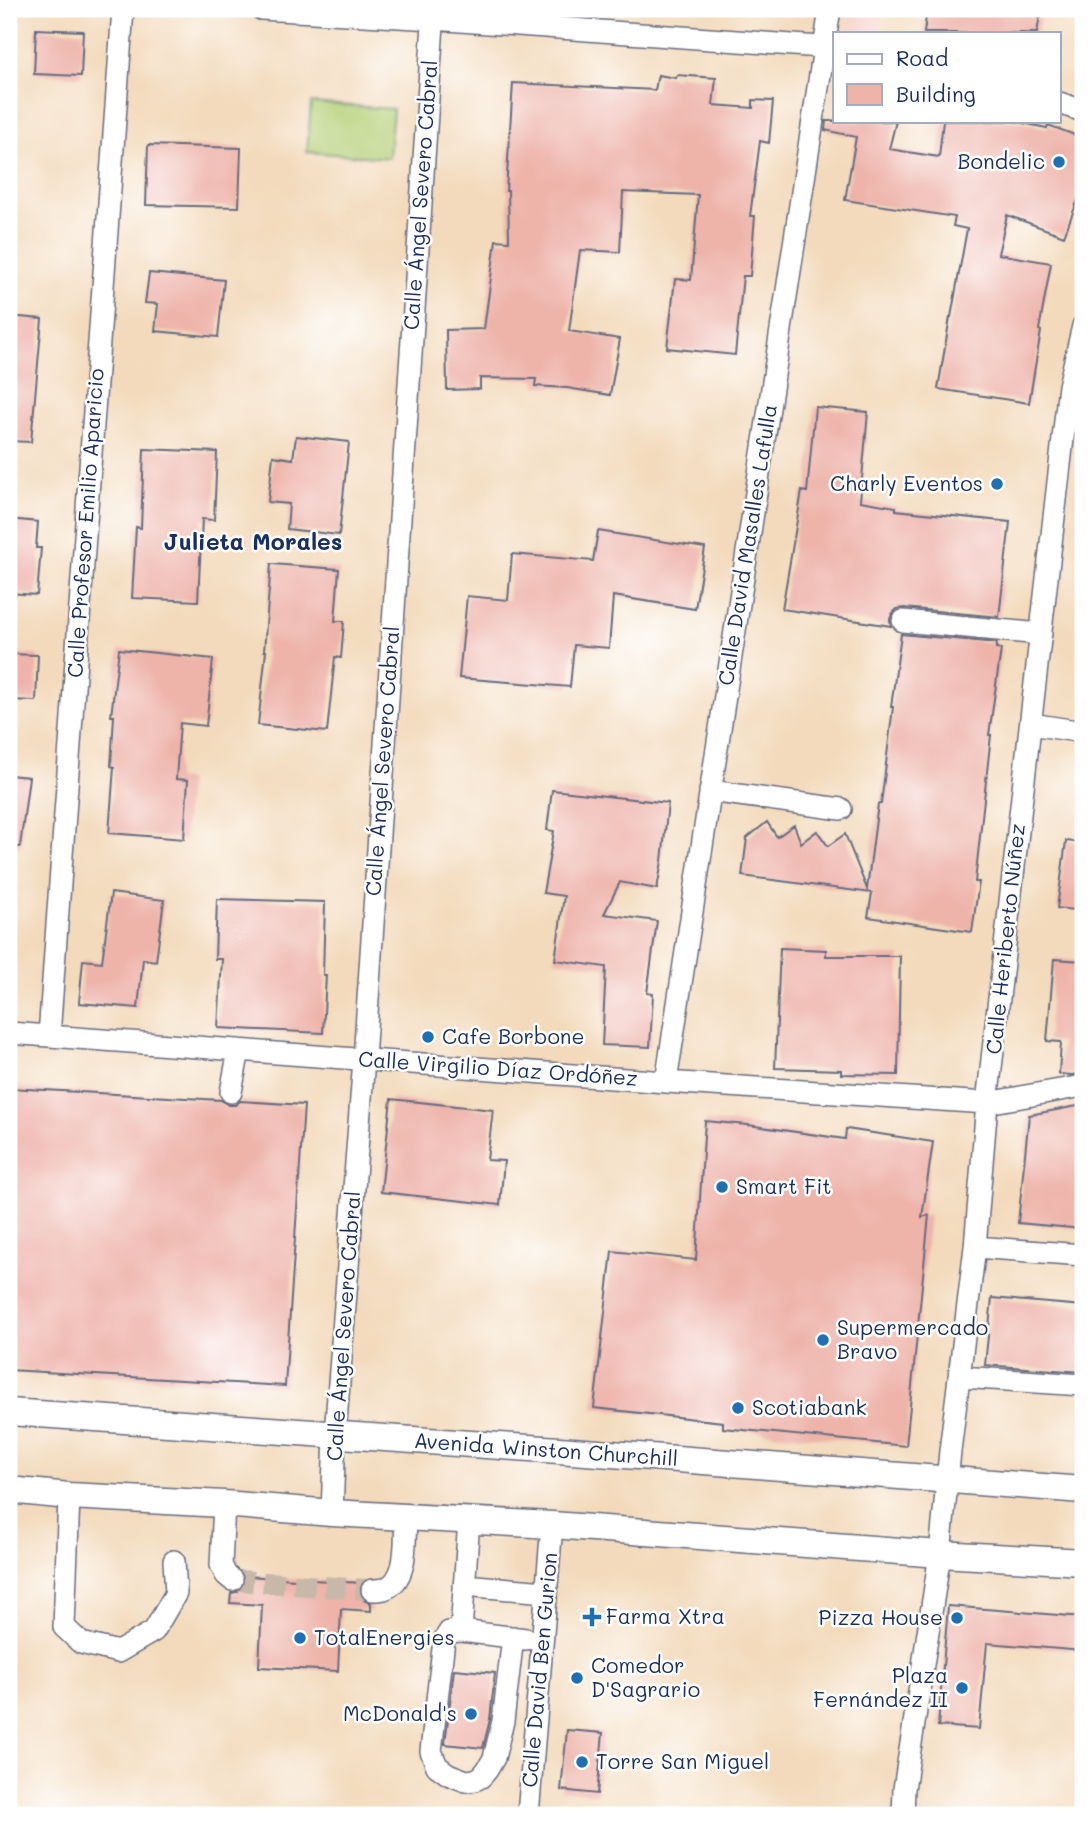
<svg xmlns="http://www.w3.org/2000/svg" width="1092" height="1824" viewBox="0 0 1092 1824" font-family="Mali,sans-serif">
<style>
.built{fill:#f7d0ca}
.green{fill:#b3cf75;stroke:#677f6a;stroke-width:2}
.building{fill:#eeb4aa}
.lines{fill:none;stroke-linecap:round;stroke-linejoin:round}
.minor-tunnel{stroke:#c8b8a9;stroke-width:21;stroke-dasharray:21 10;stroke-linecap:butt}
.minor-casing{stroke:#676b7f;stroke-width:24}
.major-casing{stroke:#676b7f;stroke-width:29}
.minor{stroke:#fff;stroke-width:21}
.major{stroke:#fff;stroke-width:26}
.poi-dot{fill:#1f6fb2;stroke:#fff;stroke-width:2.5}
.labels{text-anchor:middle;stroke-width:5;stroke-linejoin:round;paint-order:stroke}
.poi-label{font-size:21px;fill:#1b2f5e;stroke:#fff;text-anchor:start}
.street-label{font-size:21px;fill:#1b2f5e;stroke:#fff}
.neighbourhood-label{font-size:23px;font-weight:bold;fill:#1b2f5e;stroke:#fff}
</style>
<rect width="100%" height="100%" fill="#fff"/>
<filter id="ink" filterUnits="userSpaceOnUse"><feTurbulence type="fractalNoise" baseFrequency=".0143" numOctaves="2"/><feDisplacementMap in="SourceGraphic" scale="14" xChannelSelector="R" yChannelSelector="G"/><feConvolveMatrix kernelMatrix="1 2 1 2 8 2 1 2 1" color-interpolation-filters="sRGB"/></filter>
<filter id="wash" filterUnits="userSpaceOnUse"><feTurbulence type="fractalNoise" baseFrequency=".00686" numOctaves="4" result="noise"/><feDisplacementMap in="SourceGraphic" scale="28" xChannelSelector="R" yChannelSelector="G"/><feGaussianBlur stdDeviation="1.57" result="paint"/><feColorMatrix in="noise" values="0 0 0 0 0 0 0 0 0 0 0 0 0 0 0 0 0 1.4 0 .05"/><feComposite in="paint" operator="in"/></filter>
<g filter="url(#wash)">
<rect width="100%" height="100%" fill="#f3dabc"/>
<path class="built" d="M 850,13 L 882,18 L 880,33 L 848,31 Z"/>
<path class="green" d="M 311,103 L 393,109 L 389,158 L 307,152 Z"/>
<g id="blocks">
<path class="building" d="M 927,9 L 1041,9 L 1037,33 L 924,33 Z
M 36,29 L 83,31 L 81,76 L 34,74 Z
M 658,75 L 676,78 L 677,75 L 716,78 L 713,105 L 753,108 L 753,100 L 773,101 L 769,143 L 760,141 L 750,216 L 755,216 L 750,276 L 743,276 L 735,355 L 667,348 L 675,279 L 691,280 L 698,195 L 623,192 L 620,252 L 580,250 L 569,331 L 620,339 L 610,395 L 567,388 L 535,386 L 536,379 L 480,378 L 480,389 L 447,390 L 446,330 L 484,329 L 496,240 L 509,241 L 508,191 L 506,191 L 513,83 L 655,90 Z
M 826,121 L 896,121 L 889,149 L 939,157 L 943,121 L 1013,121 L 1047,128 L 1048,125 L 1083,138 L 1083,186 L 1064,236 L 1007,215 L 998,254 L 1051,263 L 1039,330 L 1041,331 L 1029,403 L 938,389 L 950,317 L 951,317 L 967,229 L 953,226 L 955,217 L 845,200 L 856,137 L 825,130 Z
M 148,145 L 241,148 L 239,207 L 146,205 Z
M 149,273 L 224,280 L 218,337 L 155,331 L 158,304 L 145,303 Z
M 9,316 L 42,319 L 31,442 L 9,441 Z
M 815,407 L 868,412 L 860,501 L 896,507 L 896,510 L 1010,522 L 999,617 L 904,608 L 897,609 L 892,614 L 890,619 L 891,626 L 782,609 L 802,491 L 807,492 Z
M 296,436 L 349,442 L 339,535 L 287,529 L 289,504 L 268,502 L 273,456 L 293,459 Z
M 144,449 L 217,452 L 214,520 L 202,519 L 198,601 L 132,598 L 136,527 L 141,528 Z
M 9,519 L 38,522 L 36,548 L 41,548 L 37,595 L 9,593 Z
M 598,531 L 705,548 L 695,609 L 613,596 L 609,648 L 574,645 L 570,687 L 459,678 L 467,596 L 508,600 L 512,554 L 593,561 Z
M 271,564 L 339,569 L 335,621 L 344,621 L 341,658 L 335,657 L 327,732 L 258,725 L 266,651 L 264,651 Z
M 901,634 L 997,643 L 996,648 L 1001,649 L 989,735 L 991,735 L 975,882 L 979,882 L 972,932 L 868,917 L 872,893 L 742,876 L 747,838 L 767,822 L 777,837 L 794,825 L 801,843 L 817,831 L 828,846 L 845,834 L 867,889 L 878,804 L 881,804 L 893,707 L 891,707 Z
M 119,649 L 213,659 L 206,726 L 180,723 L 176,779 L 188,780 L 184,839 L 109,833 L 114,767 L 111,766 L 114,716 L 111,716 Z
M 9,654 L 38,655 L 36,701 L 9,700 Z
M 9,775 L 29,777 L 20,847 L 9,847 Z
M 552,790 L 668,803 L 662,861 L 657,889 L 620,882 L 604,914 L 657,921 L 647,993 L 653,994 L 650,1047 L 602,1045 L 606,967 L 555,960 L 564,896 L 543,893 L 554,831 L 547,830 Z
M 1066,841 L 1083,843 L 1083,911 L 1057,908 Z
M 111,893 L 164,900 L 156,961 L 143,959 L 138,1008 L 79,1003 L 83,960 L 102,962 Z
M 217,899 L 325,902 L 323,975 L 326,975 L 323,1033 L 218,1028 L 222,959 L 215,959 Z
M 780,948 L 826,950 L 826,956 L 900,956 L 898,1075 L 841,1074 L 841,1070 L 775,1068 Z
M 1054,959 L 1083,961 L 1083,1073 L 1072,1075 L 1059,1074 L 1061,1042 L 1047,1041 Z
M 9,1088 L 221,1100 L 229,1105 L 235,1105 L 240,1101 L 304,1105 L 285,1386 L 9,1370 Z
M 391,1099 L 493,1110 L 487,1160 L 504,1161 L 500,1205 L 381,1192 Z
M 1083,1105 L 1083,1229 L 1018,1223 L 1029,1115 Z
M 705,1121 L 748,1125 L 845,1139 L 846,1129 L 933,1142 L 922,1217 L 929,1215 L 906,1446 L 723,1428 L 723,1422 L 594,1408 L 612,1251 L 696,1260 Z
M 992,1298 L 1083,1306 L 1083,1372 L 985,1365 Z
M 244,1576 L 361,1583 L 359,1589 L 360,1596 L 365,1601 L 371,1603 L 371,1611 L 341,1609 L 338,1671 L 259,1667 L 262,1605 L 230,1603 L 231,1593 L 237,1592 L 242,1588 L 245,1583 Z
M 948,1606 L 1083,1617 L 1083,1651 L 987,1643 L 979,1729 L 938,1726 Z
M 454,1669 L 495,1673 L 490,1719 L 483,1748 L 445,1744 Z
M 567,1730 L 603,1733 L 597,1794 L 561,1790 Z"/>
</g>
</g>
<g filter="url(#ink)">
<use href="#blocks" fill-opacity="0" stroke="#676b7f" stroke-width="2"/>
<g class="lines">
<path class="minor-tunnel" d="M 232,1580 L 372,1590"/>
<g class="minor-casing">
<path id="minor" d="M 261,9 L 433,19 L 835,48
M 1059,103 L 1083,111
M 903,621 L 1041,634
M 1031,724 L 1083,732
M 710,791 L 841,809
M 9,1033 L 666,1082 L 987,1103 L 1083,1086
M 49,1036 L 123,9
M 666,1082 L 830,9
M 231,1092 L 239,1050
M 975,1247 L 1083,1255
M 960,1377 L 1083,1385
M 69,1496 L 64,1627 L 81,1643 L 118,1652 L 154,1631 L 176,1593 L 174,1561
M 224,1504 L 221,1565 L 226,1575 L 232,1580
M 332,1513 L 335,1435 L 364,1059 L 434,9
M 469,1520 L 461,1631 L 526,1639
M 464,1585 L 546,1592
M 372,1590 C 376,1590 380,1590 384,1589 C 410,1580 404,1538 406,1516
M 461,1631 L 449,1632 L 444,1640 L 431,1751 L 437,1766 L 448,1774 L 466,1781 L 475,1780 L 481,1777 L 487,1770 L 494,1758 L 503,1721 L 513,1637
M 528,1815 L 552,1525
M 903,1815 L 904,1789 L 940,1554 L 950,1451 L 975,1247 L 987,1103 L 1069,386 L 1083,326"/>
</g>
<g class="major-casing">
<path id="major" d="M 9,1412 L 559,1450 L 1083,1490
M 9,1490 L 69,1496 L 224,1504 L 332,1513 L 552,1525 L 940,1554 L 1083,1562"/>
</g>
<use href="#minor" class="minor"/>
<use href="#major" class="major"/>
</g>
</g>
<g class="poi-dot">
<circle cx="1059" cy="162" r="7"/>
<circle cx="997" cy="484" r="7"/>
<circle cx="428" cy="1037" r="7"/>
<circle cx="722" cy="1187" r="7"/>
<circle cx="823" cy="1340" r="7"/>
<circle cx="738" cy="1408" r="7"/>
<path d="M588.5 1606.5h7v7h7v7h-7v7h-7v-7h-7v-7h7z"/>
<circle cx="957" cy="1618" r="7"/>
<circle cx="300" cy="1638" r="7"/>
<circle cx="577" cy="1678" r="7"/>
<circle cx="962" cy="1688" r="7"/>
<circle cx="471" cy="1714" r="7"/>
<circle cx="582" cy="1762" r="7"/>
</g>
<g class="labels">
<g class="poi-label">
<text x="1045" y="169" text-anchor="end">Bondelic</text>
<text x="983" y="491" text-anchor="end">Charly Eventos</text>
<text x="442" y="1044">Cafe Borbone</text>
<text x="736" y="1194">Smart Fit</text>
<text x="837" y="1335">Supermercado<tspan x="837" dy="24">Bravo</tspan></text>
<text x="752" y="1415">Scotiabank</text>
<text x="606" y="1624">Farma Xtra</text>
<text x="943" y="1625" text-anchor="end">Pizza House</text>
<text x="314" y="1645">TotalEnergies</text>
<text x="591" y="1673">Comedor<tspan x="591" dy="24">D'Sagrario</tspan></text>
<text x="948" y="1683" text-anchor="end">Plaza<tspan x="948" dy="24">Fernández II</tspan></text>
<text x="457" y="1721" text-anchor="end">McDonald's</text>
<text x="596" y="1769">Torre San Miguel</text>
</g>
<g class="street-label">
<text transform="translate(421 195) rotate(-86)" y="7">Calle Ángel Severo Cabral</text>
<text transform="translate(86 523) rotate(-86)" y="7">Calle Profesor Emilio Aparicio</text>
<text transform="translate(748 545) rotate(-81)" y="7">Calle David Masalles Lafulla</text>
<text transform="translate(383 761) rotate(-86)" y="7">Calle Ángel Severo Cabral</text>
<text transform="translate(1006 939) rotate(-84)" y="7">Calle Heriberto Núñez</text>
<text transform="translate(498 1069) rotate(4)" y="7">Calle Virgilio Díaz Ordóñez</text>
<text transform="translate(344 1326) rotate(-86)" y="7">Calle Ángel Severo Cabral</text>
<text transform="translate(546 1450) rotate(4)" y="7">Avenida Winston Churchill</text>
<text transform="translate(540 1670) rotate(-85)" y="7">Calle David Ben Gurion</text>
</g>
<g class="neighbourhood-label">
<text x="253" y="550">Julieta Morales</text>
</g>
</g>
<rect width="1092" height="1824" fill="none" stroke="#fff" stroke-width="35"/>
<rect x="833" y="32" width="228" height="91" fill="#ffffff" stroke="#a4acbf" stroke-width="2"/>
<rect x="847" y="54" width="35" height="10" fill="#ffffff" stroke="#a4acbf" stroke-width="2"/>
<text x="896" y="66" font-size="21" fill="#1b2f5e">Road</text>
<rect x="847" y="84" width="35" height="21" fill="#eeb4aa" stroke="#a4acbf" stroke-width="2"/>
<text x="896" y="102" font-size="21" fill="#1b2f5e">Building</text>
</svg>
